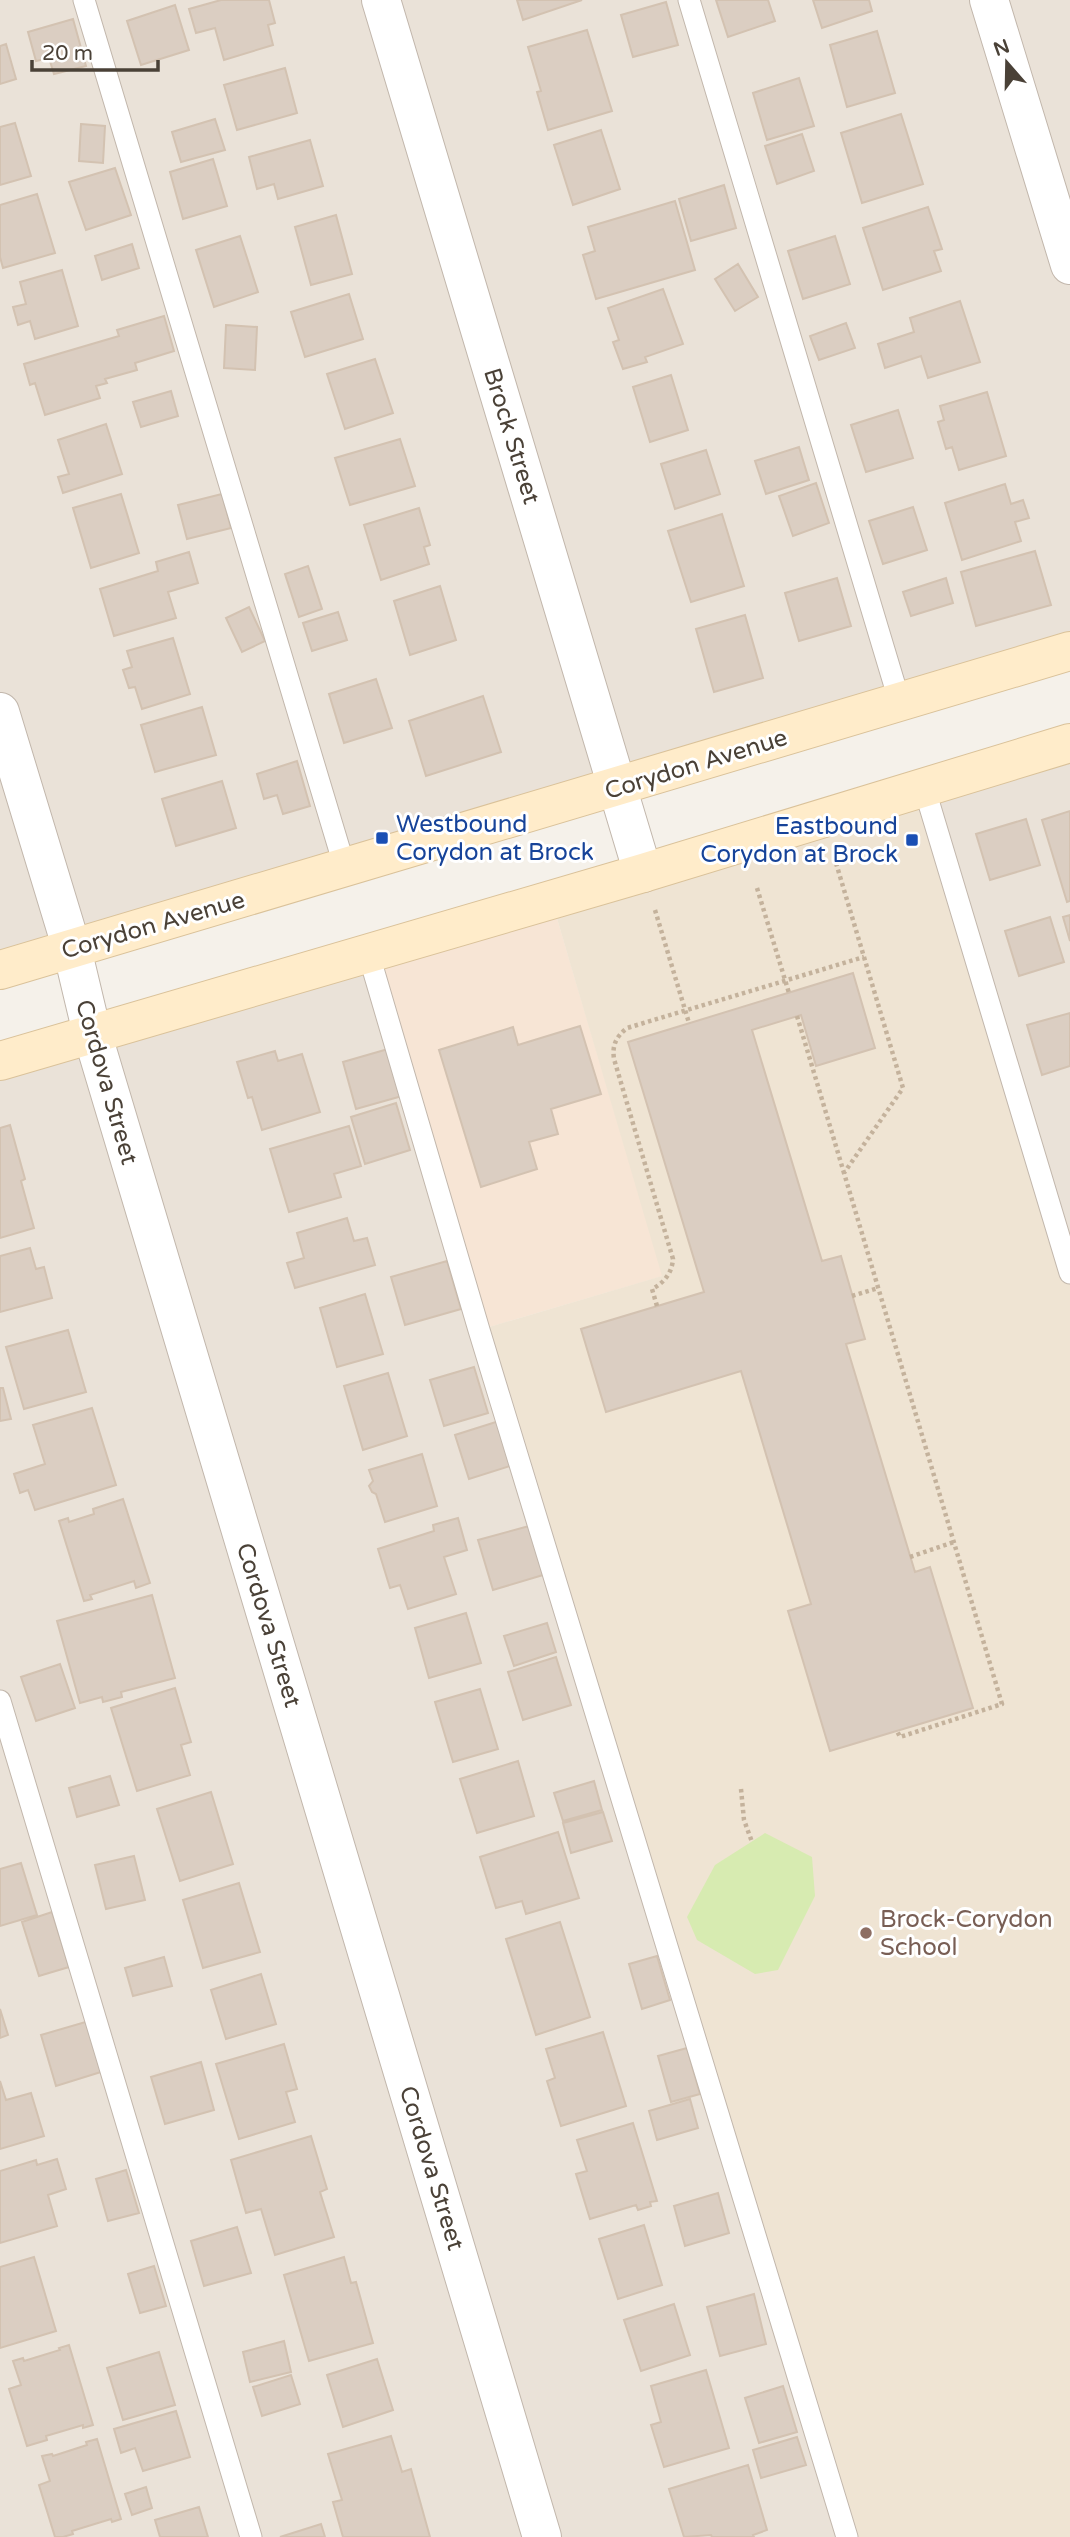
<svg xmlns="http://www.w3.org/2000/svg" width="1070" height="2537" viewBox="0 0 1070 2537" font-family="'Varela Round',sans-serif">
<style>
.residential{fill:#eae2d8}
.commercial{fill:#f7e5d5}
.education{fill:#efe4d3}
.green{fill:#d7ebb1}
.building{fill:#dbcec2;stroke:#d3c2b1;stroke-width:2}
.lines{fill:none;stroke-linecap:round;stroke-linejoin:round}
.lane-casing{stroke:#c2b7ac;stroke-width:23}
.street-casing{stroke:#c2b7ac;stroke-width:40}
.secondary-casing{stroke:#dac29a;stroke-width:40}
.path{stroke:#c4b29c;stroke-width:4.5;stroke-dasharray:3.5 3.5;stroke-linecap:butt}
.lane{stroke:#fff;stroke-width:21}
.street{stroke:#fff;stroke-width:38}
.secondary{stroke:#ffecca;stroke-width:38}
.transit-dot{fill:#1a4fb4;stroke:#fff;stroke-width:2.5}
.education-dot{fill:#8d6e63;stroke:#fff;stroke-width:2.5}
.labels{text-anchor:middle;stroke-width:6;stroke-linejoin:round;paint-order:stroke}
.street-label{font-size:24px;fill:#4a4137;stroke:#fff}
.transit-label{font-size:24px;fill:#164399;stroke:#fff;text-anchor:start}
.education-label{font-size:24px;fill:#785e54;stroke:#fff;text-anchor:start}
</style>
<rect width="100%" height="100%" fill="#f5f1ea"/>
<path class="residential" d="M 0,0 L 1070,0 L 1070,651 L 0,970 Z
M 1070,743 L 1070,1273 L 924,787 Z
M 368,952 L 847,2537 L 0,2537 L 0,1061 Z"/>
<path class="commercial" d="M 551,898 L 663,1276 L 479,1330 L 368,952 Z"/>
<path class="education" d="M 924,787 L 1070,1273 L 1070,2537 L 847,2537 L 479,1330 L 662,1276 L 551,898 Z"/>
<path class="green" d="M 765,1833 L 812,1857 L 815,1896 L 778,1970 L 755,1974 L 697,1940 L 687,1917 L 715,1865 Z"/>
<path class="building" d="M 221,0 L 269,0 L 275,23 L 268,25 L 273,45 L 224,60 L 215,28 L 196,33 L 189,9 Z
M 517,0 L 582,0 L 523,20 Z
M 716,0 L 768,0 L 775,21 L 728,37 Z
M 813,0 L 869,0 L 872,11 L 822,28 Z
M 666,2 L 678,45 L 633,57 L 621,15 Z
M 175,5 L 189,50 L 141,65 L 127,21 Z
M 73,19 L 86,66 L 54,74 L 49,58 L 36,61 L 28,32 Z
M 587,30 L 612,111 L 548,130 L 537,92 L 541,91 L 528,47 Z
M 877,31 L 895,93 L 847,107 L 830,45 Z
M 6,44 L 16,79 L 0,84 L 0,46 Z
M 285,68 L 297,113 L 237,130 L 224,85 Z
M 799,78 L 814,126 L 767,140 L 753,93 Z
M 901,114 L 923,184 L 862,203 L 841,133 Z
M 215,119 L 225,150 L 181,162 L 172,132 Z
M 15,123 L 31,176 L 0,185 L 0,127 Z
M 81,124 L 105,126 L 103,163 L 79,161 Z
M 601,130 L 620,189 L 573,205 L 554,145 Z
M 802,134 L 814,171 L 777,184 L 765,146 Z
M 310,140 L 323,186 L 278,199 L 274,184 L 257,189 L 249,157 Z
M 213,159 L 227,206 L 183,219 L 170,172 Z
M 115,168 L 131,215 L 86,230 L 69,182 Z
M 724,185 L 736,228 L 691,241 L 679,199 Z
M 37,194 L 55,253 L 3,268 L 0,257 L 0,205 Z
M 675,201 L 695,270 L 596,299 L 583,255 L 595,251 L 588,227 Z
M 928,207 L 942,249 L 934,251 L 941,271 L 883,290 L 863,228 Z
M 336,215 L 352,274 L 311,285 L 295,227 Z
M 240,236 L 258,292 L 214,307 L 196,250 Z
M 835,236 L 850,284 L 803,299 L 788,251 Z
M 132,244 L 139,268 L 102,280 L 95,256 Z
M 738,264 L 758,297 L 735,311 L 715,279 Z
M 62,270 L 78,326 L 35,339 L 30,321 L 18,325 L 13,307 L 26,304 L 20,282 Z
M 663,289 L 683,344 L 645,357 L 647,362 L 623,369 L 613,342 L 619,340 L 608,308 Z
M 349,294 L 363,339 L 305,357 L 291,312 Z
M 960,301 L 980,362 L 928,378 L 921,356 L 885,368 L 878,344 L 914,332 L 910,318 Z
M 164,316 L 174,351 L 135,363 L 137,370 L 105,379 L 107,383 L 96,386 L 100,398 L 45,415 L 35,383 L 30,385 L 24,364 L 119,336 L 117,330 Z
M 846,323 L 855,348 L 819,360 L 810,336 Z
M 226,325 L 257,327 L 255,370 L 224,368 Z
M 375,359 L 393,413 L 345,429 L 327,374 Z
M 671,375 L 688,430 L 650,442 L 633,387 Z
M 171,391 L 178,416 L 141,427 L 133,402 Z
M 987,392 L 1006,456 L 959,470 L 952,447 L 946,449 L 938,422 L 944,420 L 940,406 Z
M 898,410 L 913,458 L 866,472 L 851,425 Z
M 106,424 L 122,474 L 63,493 L 58,477 L 69,474 L 58,440 Z
M 400,439 L 415,486 L 350,505 L 335,458 Z
M 799,447 L 809,480 L 766,494 L 755,461 Z
M 706,450 L 720,494 L 675,509 L 661,464 Z
M 816,483 L 829,523 L 793,536 L 779,496 Z
M 1005,484 L 1011,504 L 1023,500 L 1029,518 L 1015,522 L 1021,541 L 962,560 L 945,503 Z
M 121,494 L 139,553 L 91,568 L 73,508 Z
M 222,494 L 231,528 L 187,539 L 178,505 Z
M 913,507 L 927,550 L 883,564 L 869,521 Z
M 419,508 L 430,545 L 424,547 L 429,564 L 381,580 L 364,525 Z
M 722,514 L 744,586 L 691,602 L 668,531 Z
M 1035,551 L 1051,605 L 976,626 L 961,572 Z
M 189,552 L 198,583 L 168,592 L 176,618 L 114,636 L 100,589 L 158,571 L 156,562 Z
M 308,566 L 322,609 L 299,617 L 285,574 Z
M 837,578 L 851,626 L 799,641 L 785,593 Z
M 946,578 L 953,603 L 911,616 L 903,592 Z
M 440,586 L 456,640 L 410,655 L 394,601 Z
M 249,607 L 265,641 L 242,652 L 226,618 Z
M 338,612 L 347,640 L 312,651 L 303,623 Z
M 745,615 L 763,678 L 714,692 L 696,629 Z
M 173,638 L 190,694 L 142,709 L 135,687 L 129,688 L 123,670 L 132,667 L 127,651 Z
M 376,679 L 392,728 L 344,743 L 329,694 Z
M 483,696 L 501,752 L 426,776 L 409,721 Z
M 202,707 L 216,755 L 155,772 L 141,725 Z
M 297,761 L 310,806 L 283,814 L 277,795 L 264,799 L 257,774 Z
M 222,781 L 236,828 L 176,846 L 162,799 Z
M 1070,811 L 1070,901 L 1067,902 L 1042,820 Z
M 1026,819 L 1040,865 L 990,880 L 976,834 Z
M 1070,915 L 1070,941 L 1063,917 Z
M 1050,917 L 1064,962 L 1019,976 L 1005,931 Z
M 853,973 L 875,1048 L 816,1066 L 801,1015 L 752,1030 L 822,1261 L 841,1256 L 865,1339 L 846,1344 L 915,1572 L 930,1567 L 973,1708 L 830,1751 L 788,1611 L 811,1604 L 741,1371 L 606,1412 L 581,1329 L 704,1292 L 628,1042 Z
M 1070,1013 L 1070,1066 L 1042,1075 L 1027,1025 Z
M 580,1026 L 601,1094 L 551,1109 L 558,1134 L 529,1142 L 537,1169 L 481,1187 L 439,1050 L 513,1027 L 518,1045 Z
M 388,1049 L 402,1096 L 356,1109 L 343,1062 Z
M 275,1051 L 278,1061 L 302,1054 L 320,1112 L 262,1130 L 252,1097 L 248,1098 L 237,1062 Z
M 396,1103 L 410,1150 L 365,1164 L 351,1117 Z
M 10,1125 L 25,1179 L 21,1181 L 34,1228 L 0,1238 L 0,1128 Z
M 349,1126 L 361,1166 L 334,1174 L 341,1197 L 289,1212 L 270,1149 Z
M 347,1218 L 354,1241 L 367,1238 L 375,1265 L 295,1288 L 287,1263 L 304,1258 L 297,1233 Z
M 30,1248 L 36,1269 L 44,1267 L 52,1298 L 0,1312 L 0,1256 Z
M 447,1261 L 461,1309 L 405,1325 L 391,1277 Z
M 365,1294 L 383,1354 L 337,1367 L 320,1308 Z
M 68,1330 L 86,1392 L 24,1409 L 6,1347 Z
M 474,1367 L 488,1413 L 444,1426 L 430,1380 Z
M 388,1373 L 407,1436 L 363,1450 L 344,1386 Z
M 0,1388 L 3,1388 L 11,1419 L 0,1421 Z
M 92,1408 L 116,1485 L 35,1510 L 28,1490 L 20,1493 L 14,1474 L 45,1464 L 33,1425 Z
M 499,1421 L 513,1465 L 469,1479 L 455,1435 Z
M 422,1454 L 437,1506 L 385,1522 L 376,1494 L 372,1492 L 369,1486 L 373,1481 L 369,1470 Z
M 123,1499 L 150,1583 L 136,1588 L 134,1581 L 90,1595 L 92,1599 L 84,1601 L 59,1521 L 68,1518 L 69,1522 L 94,1514 L 93,1509 Z
M 458,1518 L 467,1550 L 444,1557 L 456,1594 L 408,1609 L 400,1585 L 390,1588 L 378,1549 L 434,1531 L 433,1525 Z
M 529,1526 L 543,1575 L 493,1590 L 478,1540 Z
M 152,1595 L 175,1678 L 121,1692 L 122,1697 L 103,1702 L 102,1697 L 80,1703 L 57,1621 Z
M 466,1613 L 481,1663 L 429,1678 L 415,1628 Z
M 547,1623 L 556,1652 L 514,1666 L 504,1636 Z
M 556,1657 L 571,1705 L 523,1720 L 508,1672 Z
M 60,1664 L 75,1708 L 36,1721 L 21,1677 Z
M 175,1688 L 191,1742 L 181,1745 L 190,1775 L 137,1791 L 111,1708 Z
M 480,1689 L 498,1749 L 453,1762 L 435,1702 Z
M 518,1761 L 534,1816 L 477,1833 L 460,1779 Z
M 110,1776 L 119,1805 L 77,1817 L 69,1788 Z
M 594,1781 L 602,1810 L 563,1821 L 554,1793 Z
M 211,1792 L 233,1864 L 180,1881 L 157,1809 Z
M 603,1812 L 612,1841 L 571,1853 L 563,1823 Z
M 558,1832 L 579,1898 L 526,1914 L 522,1901 L 496,1908 L 480,1857 Z
M 134,1856 L 145,1900 L 106,1909 L 95,1865 Z
M 21,1863 L 37,1915 L 0,1926 L 0,1869 Z
M 239,1883 L 260,1952 L 203,1968 L 183,1900 Z
M 52,1912 L 69,1967 L 39,1976 L 22,1922 Z
M 560,1922 L 590,2017 L 536,2035 L 506,1939 Z
M 657,1956 L 670,2000 L 642,2009 L 629,1964 Z
M 164,1957 L 172,1986 L 133,1996 L 125,1968 Z
M 261,1974 L 276,2024 L 226,2039 L 211,1990 Z
M 0,2009 L 8,2035 L 0,2038 Z
M 89,2021 L 104,2071 L 56,2086 L 41,2035 Z
M 603,2032 L 626,2106 L 561,2126 L 547,2081 L 555,2078 L 546,2049 Z
M 284,2044 L 297,2089 L 286,2092 L 295,2122 L 239,2139 L 216,2064 Z
M 687,2048 L 700,2094 L 671,2102 L 658,2056 Z
M 201,2062 L 214,2110 L 165,2124 L 151,2077 Z
M 0,2081 L 6,2100 L 31,2093 L 44,2136 L 0,2149 Z
M 690,2099 L 698,2128 L 657,2140 L 649,2111 Z
M 633,2123 L 657,2201 L 650,2202 L 651,2206 L 638,2210 L 636,2205 L 590,2219 L 576,2174 L 587,2171 L 577,2140 Z
M 311,2136 L 327,2189 L 320,2192 L 334,2237 L 275,2255 L 261,2209 L 246,2213 L 231,2160 Z
M 57,2159 L 66,2189 L 48,2195 L 57,2226 L 0,2243 L 0,2171 L 36,2160 L 37,2165 Z
M 126,2170 L 139,2213 L 108,2221 L 96,2179 Z
M 718,2193 L 729,2233 L 685,2246 L 674,2206 Z
M 644,2225 L 662,2285 L 618,2299 L 599,2239 Z
M 237,2227 L 251,2273 L 204,2286 L 191,2241 Z
M 34,2257 L 56,2331 L 0,2348 L 0,2267 Z
M 344,2257 L 351,2283 L 356,2282 L 373,2343 L 309,2361 L 284,2275 Z
M 154,2266 L 166,2306 L 140,2313 L 128,2274 Z
M 754,2294 L 766,2344 L 720,2356 L 707,2307 Z
M 674,2304 L 690,2355 L 641,2371 L 624,2320 Z
M 284,2341 L 291,2372 L 250,2382 L 243,2352 Z
M 69,2345 L 93,2425 L 83,2428 L 83,2425 L 46,2436 L 47,2440 L 27,2446 L 9,2389 L 21,2385 L 13,2361 L 23,2358 L 24,2361 L 60,2350 L 59,2348 Z
M 159,2352 L 175,2405 L 123,2420 L 107,2368 Z
M 377,2359 L 393,2410 L 343,2427 L 327,2375 Z
M 706,2370 L 729,2448 L 664,2467 L 651,2425 L 661,2422 L 651,2386 Z
M 291,2375 L 300,2404 L 262,2416 L 253,2387 Z
M 783,2386 L 797,2432 L 759,2443 L 745,2398 Z
M 176,2411 L 190,2457 L 143,2471 L 135,2448 L 121,2453 L 114,2429 Z
M 391,2436 L 402,2472 L 411,2469 L 430,2537 L 343,2537 L 333,2502 L 342,2500 L 328,2454 Z
M 797,2437 L 806,2465 L 761,2478 L 753,2450 Z
M 97,2439 L 121,2519 L 112,2522 L 111,2519 L 72,2531 L 73,2534 L 63,2537 L 55,2537 L 39,2485 L 50,2481 L 42,2456 L 52,2454 L 53,2456 L 87,2445 L 86,2442 Z
M 748,2465 L 767,2530 L 753,2535 L 754,2537 L 712,2537 L 711,2535 L 684,2537 L 669,2489 Z
M 146,2487 L 152,2508 L 132,2515 L 125,2494 Z
M 199,2507 L 208,2537 L 160,2537 L 155,2520 Z
M 321,2524 L 325,2537 L 280,2537 Z"/>
<g class="lines">
<g class="lane-casing">
<path id="lane" d="M 84,0 L 345,868
M 689,0 L 900,703
M 924,787 L 1070,1273
M 368,952 L 479,1330 L 847,2537
M 0,1701 L 251,2537"/>
</g>
<g class="street-casing">
<path id="street" d="M 381,0 L 643,873
M 989,0 L 1070,265
M 0,712 L 72,949 L 92,1033 L 542,2537"/>
</g>
<g class="secondary-casing">
<path id="secondary" d="M 0,970 L 1070,651
M 0,1061 L 643,873 L 1070,743"/>
</g>
<path class="path" d="M 836,863 L 903,1088 L 844,1173 L 1002,1704 L 900,1737 L 897,1731
M 757,888 L 789,993
M 655,910 L 689,1023
M 797,1016 L 844,1173
M 852,1296 L 878,1288
M 657,1306 L 652,1289 C 664,1283 672,1273 673,1259 L 614,1059 C 612,1045 616,1037 627,1028 L 864,957
M 910,1557 L 954,1542
M 741,1789 L 744,1820 L 752,1842"/>
<use href="#lane" class="lane"/>
<use href="#street" class="street"/>
<use href="#secondary" class="secondary"/>
</g>
<g class="transit-dot">
<rect x="375" y="831" width="14" height="14" rx="3.5"/>
<rect x="905" y="833" width="14" height="14" rx="3.5"/>
</g>
<circle class="education-dot" cx="866" cy="1933" r="7"/>
<g class="labels">
<g class="street-label">
<text transform="translate(512 436) rotate(73)" y="8">Brock Street</text>
<text transform="translate(696 764) rotate(-17)" y="8">Corydon Avenue</text>
<text transform="translate(153 925) rotate(-16)" y="8">Corydon Avenue</text>
<text transform="translate(107 1082) rotate(74)" y="8">Cordova Street</text>
<text transform="translate(269 1625) rotate(73)" y="8">Cordova Street</text>
<text transform="translate(432 2168) rotate(73)" y="8">Cordova Street</text>
</g>
<g class="transit-label">
<text x="396" y="832">Westbound<tspan x="396" dy="28">Corydon at Brock</tspan></text>
<text x="898" y="834" text-anchor="end">Eastbound<tspan x="898" dy="28">Corydon at Brock</tspan></text>
</g>
<g class="education-label">
<text x="880" y="1927">Brock-Corydon<tspan x="880" dy="28">School</tspan></text>
</g>
</g>
<g transform="translate(1007 63) rotate(340)" stroke="#ffffff" stroke-width="5" paint-order="stroke">
<path d="M0-5L12 26L0 18L-12 26Z" fill="#4a4137"/>
<text y="-10" font-size="19" font-weight="bold" text-anchor="middle" fill="#4a4137">N</text>
</g>
<path d="M32 60v10h126v-10" fill="none" stroke="#4a4137" stroke-width="3.5"/>
<text x="42" y="60" font-size="21" fill="#4a4137" stroke="#ffffff" stroke-width="5" paint-order="stroke">20 m</text>
</svg>
